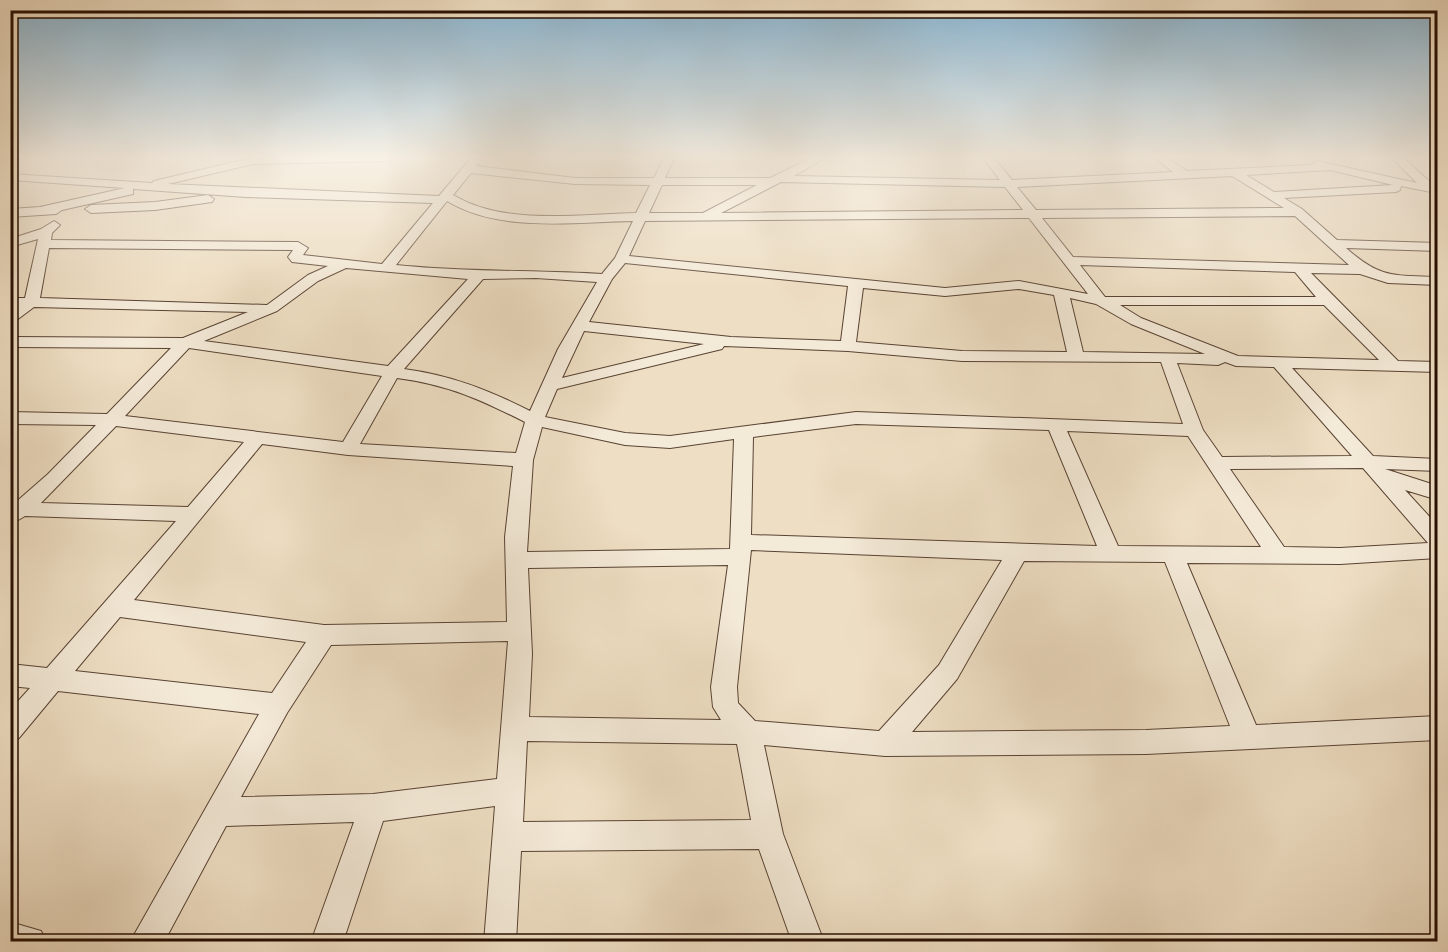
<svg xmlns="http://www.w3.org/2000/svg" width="1448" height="952" viewBox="0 0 1448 952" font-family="'Old Standard TT',serif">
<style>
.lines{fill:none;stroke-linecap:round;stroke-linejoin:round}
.street-casing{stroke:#594333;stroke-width:2}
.street{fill:#f4ead8;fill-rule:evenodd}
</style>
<rect width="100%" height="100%" fill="#eedec3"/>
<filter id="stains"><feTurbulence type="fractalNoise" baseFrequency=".00333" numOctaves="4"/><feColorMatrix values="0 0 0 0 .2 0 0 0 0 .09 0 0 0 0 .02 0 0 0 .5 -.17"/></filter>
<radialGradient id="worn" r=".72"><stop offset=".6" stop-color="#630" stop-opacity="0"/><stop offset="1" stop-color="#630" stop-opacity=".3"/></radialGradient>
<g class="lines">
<g class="street-casing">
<path id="street" d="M 251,158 L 393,158 L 388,161 L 253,164 L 168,184 L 439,196 L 471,158 L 481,160 L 476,166 L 575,178 L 654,178 L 664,158 L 674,158 L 665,178 L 770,178 L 811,158 L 825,158 L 794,176 L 1000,180 L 983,158 L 994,158 L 1012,180 L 1173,172 L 1155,158 L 1167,158 L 1187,171 L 1312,165 L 1317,161 L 1417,183 L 1392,158 L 1403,158 L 1436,187 L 1436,193 L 1401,186 L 1400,190 L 1396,192 L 1284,198 L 1302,209 L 1337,240 L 1438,243 L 1438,251 L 1346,248 C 1381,279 1393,275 1438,277 L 1438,285 L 1388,283 L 1360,274 L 1311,273 L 1398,361 L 1438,362 L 1438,372 L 1292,368 L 1373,456 L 1438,459 L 1438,471 L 1385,469 L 1438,486 L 1438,500 L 1405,490 L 1438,526 L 1438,558 L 1340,564 L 1187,563 L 1256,725 L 1438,716 L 1438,740 L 1146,754 L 885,756 L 764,745 L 783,834 L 824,942 L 792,942 L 759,849 L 521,851 L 516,942 L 484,942 L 495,806 L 383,821 L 343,942 L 311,942 L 354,822 L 226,826 L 164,942 L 130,942 L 259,714 L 58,691 L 19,738 L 10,742 L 10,710 L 30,688 L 10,686 L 10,664 L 47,668 L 176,521 L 25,516 L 10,525 L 10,503 L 16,502 L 48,474 L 96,425 L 10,424 L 10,412 L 107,414 L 171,348 L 10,347 L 10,337 L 183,338 L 248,312 L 34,307 L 10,325 L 10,312 L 17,307 L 10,306 L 10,298 L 25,298 L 38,239 L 10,247 L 10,239 L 41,229 L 54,221 L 60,225 L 52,233 L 51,240 L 298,242 L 308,248 L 303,255 L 382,264 L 433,203 L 246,197 L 133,189 L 133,194 L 62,210 L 56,214 L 10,217 L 10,209 L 40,207 L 125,188 L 10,180 L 10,174 L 152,183 L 154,181 ZM 1330,170 L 1393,185 L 1274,192 L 1246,175 ZM 471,173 L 575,184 L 650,185 L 636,213 C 578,214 505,226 453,195 ZM 1232,176 L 1284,208 L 1036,210 L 1017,187 ZM 781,182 L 1005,187 L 1023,210 L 721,213 ZM 662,185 L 757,185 L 703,213 L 649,213 ZM 447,201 C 499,233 574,222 633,221 L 615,258 L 602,274 C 533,270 464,272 396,265 ZM 1295,216 L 1349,265 L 1073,257 L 1042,218 ZM 1029,218 L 1088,294 L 1019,281 L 945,288 L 629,256 L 645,221 ZM 49,248 L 293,250 L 288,257 L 292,262 L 328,266 L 308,275 L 267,305 L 40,298 ZM 625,263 L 848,286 L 841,341 L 731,337 L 589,322 L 612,279 ZM 1080,265 L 1295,272 L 1316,297 L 1105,297 ZM 346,268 L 468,279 L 388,366 L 204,341 L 277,311 L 318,281 ZM 536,278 L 597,282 L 558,349 L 530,411 C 489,390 450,375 404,369 L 483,279 ZM 863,288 L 945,296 L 1019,289 L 1054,295 L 1067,352 L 962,351 L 856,342 ZM 1070,298 L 1096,304 L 1131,324 L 1205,354 L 1083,352 ZM 1120,305 L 1324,305 L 1379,360 L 1238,356 L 1141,318 ZM 584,331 L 704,344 L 562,378 ZM 724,346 L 848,351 L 962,361 L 1161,362 L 1183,424 L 856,412 L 670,436 L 625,433 L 545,417 L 557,389 L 722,349 ZM 189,348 L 382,376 L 343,442 L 125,416 ZM 1225,362 L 1236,366 L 1274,367 L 1352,456 L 1222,457 L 1203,430 L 1177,363 L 1218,365 ZM 397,378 C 449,385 479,399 525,422 L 516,453 L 360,444 ZM 856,424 L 1049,430 L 1097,546 L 751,535 L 753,437 ZM 116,426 L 244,442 L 188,507 L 41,503 ZM 542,427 L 625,445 L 670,448 L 734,439 L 730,549 L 527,552 L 533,460 ZM 1067,431 L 1188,436 L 1261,547 L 1118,546 ZM 262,444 L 348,455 L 513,466 L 505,537 L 507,622 L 324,625 L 134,600 ZM 1363,468 L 1428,543 L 1340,548 L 1284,547 L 1230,469 ZM 751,550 L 1002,560 L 939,665 L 879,731 L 755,721 L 738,703 L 737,687 ZM 1024,561 L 1165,562 L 1230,726 L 1146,730 L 912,732 L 957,679 ZM 728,565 L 711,687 L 713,707 L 721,720 L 529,717 L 532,654 L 528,568 ZM 120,617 L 306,642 L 272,693 L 75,671 ZM 508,641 L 497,779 L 373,794 L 241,797 L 287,713 L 331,645 ZM 527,741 L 737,744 L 751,820 L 523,822 Z
M 208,195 L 214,199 L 212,202 L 155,210 L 91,213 L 85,209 L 91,205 L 155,202 Z
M 10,922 L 41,931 L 46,942 L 10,942 Z"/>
</g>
<use href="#street" class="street"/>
</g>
<linearGradient id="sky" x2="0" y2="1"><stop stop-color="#89b7d5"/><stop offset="0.54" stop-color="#f7f0e4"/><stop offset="1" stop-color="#f7f0e4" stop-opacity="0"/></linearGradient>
<rect width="1448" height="291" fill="url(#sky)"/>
<rect width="1448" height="952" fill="none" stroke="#eedec3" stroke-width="36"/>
<rect x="12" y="12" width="1424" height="928" fill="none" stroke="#270f03" stroke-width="3"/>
<rect x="18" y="18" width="1412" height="916" fill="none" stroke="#270f03" stroke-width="1.5"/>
<rect width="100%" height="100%" filter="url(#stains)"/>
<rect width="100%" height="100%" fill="url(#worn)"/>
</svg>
